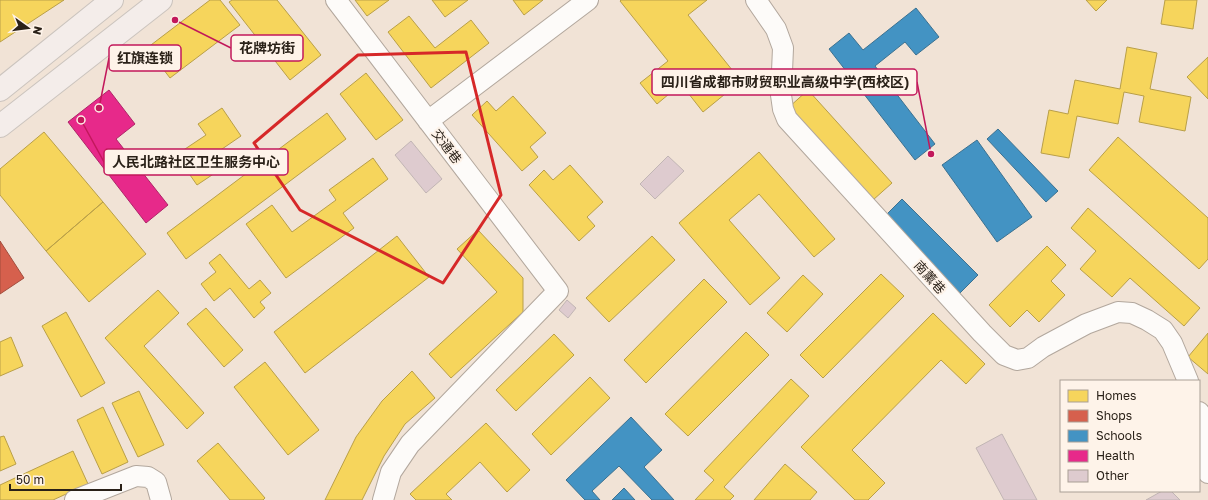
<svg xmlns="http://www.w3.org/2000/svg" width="1208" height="500" viewBox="0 0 1208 500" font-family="'Golos Text','Noto Sans SC',sans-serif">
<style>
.homes{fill:#f6d55c;stroke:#b99f48}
.shops{fill:#d6604d;stroke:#a24d3d}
.schools{fill:#4393c3;stroke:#3c7190}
.health{fill:#e7298a;stroke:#ae2768}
.building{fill:#decbcf;stroke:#c1b5b4}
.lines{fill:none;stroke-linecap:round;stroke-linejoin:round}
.minor-casing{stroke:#b2a79d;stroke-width:22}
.major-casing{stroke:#cbc4be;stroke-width:24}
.minor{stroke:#fdfbf9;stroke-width:20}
.major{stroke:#f4edea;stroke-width:22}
.marked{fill:none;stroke:#d62828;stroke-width:3;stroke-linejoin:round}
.labels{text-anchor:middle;stroke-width:4;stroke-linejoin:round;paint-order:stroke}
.street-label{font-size:13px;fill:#2a2118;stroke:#fef3e9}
.leader{fill:none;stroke:#c2185b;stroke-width:1.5}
.callout-dot{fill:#c2185b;stroke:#fef3e9;stroke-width:1.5}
.callout{fill:#fef3e9;stroke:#c2185b;stroke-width:1.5}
.callout-label{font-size:14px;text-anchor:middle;font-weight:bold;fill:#2a2118}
</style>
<rect width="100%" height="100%" fill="#f1e3d6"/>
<path class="homes" d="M 0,0 L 64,0 L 0,42 Z
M 210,0 L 220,0 L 240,25 L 170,78 L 147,48 Z
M 232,0 L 277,0 L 321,55 L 290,80 L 229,2 Z
M 355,0 L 389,0 L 367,16 Z
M 432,0 L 468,0 L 445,17 Z
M 513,0 L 543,0 L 524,15 Z
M 621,0 L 707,0 L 688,15 L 741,81 L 703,112 L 681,84 L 657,104 L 640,83 L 668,61 L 620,1 Z
M 1086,0 L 1107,0 L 1096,11 Z
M 1165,0 L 1197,0 L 1193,29 L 1161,24 Z
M 409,16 L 435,48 L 471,20 L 489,43 L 431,88 L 388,32 Z
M 1127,47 L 1157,53 L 1150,89 L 1191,97 L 1185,131 L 1139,122 L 1144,96 L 1124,92 L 1118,124 L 1077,116 L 1069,158 L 1041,153 L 1049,110 L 1068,114 L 1075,80 L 1120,89 Z
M 1208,57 L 1208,99 L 1187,77 Z
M 366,73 L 403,120 L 376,140 L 340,94 Z
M 808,90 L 892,183 L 873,200 L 788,108 Z
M 513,96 L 546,133 L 530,147 L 538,157 L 522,171 L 472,115 L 487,101 L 496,111 Z
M 222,108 L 241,136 L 206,160 L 215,173 L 197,185 L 176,155 L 206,135 L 198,124 Z
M 327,113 L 346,139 L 186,259 L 167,233 Z
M 44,132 L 103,202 L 46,251 L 0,195 L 0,169 Z
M 1118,137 L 1208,218 L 1208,259 L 1199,269 L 1089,170 Z
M 759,152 L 835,239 L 814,257 L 759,194 L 729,220 L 780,278 L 750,305 L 679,223 Z
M 373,158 L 388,179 L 343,213 L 354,228 L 286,278 L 246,224 L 272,205 L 292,232 L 336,200 L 329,190 Z
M 570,165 L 603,202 L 587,217 L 595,226 L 579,241 L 529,185 L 544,170 L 553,180 Z
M 103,202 L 146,254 L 89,302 L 46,251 Z
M 1088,208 L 1200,308 L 1184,326 L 1130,278 L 1112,297 L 1080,269 L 1096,251 L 1071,228 Z
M 478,230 L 523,278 L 523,312 L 451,378 L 429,354 L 497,292 L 457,249 Z
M 397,236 L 429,277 L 305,373 L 274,332 Z
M 652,236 L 675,260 L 609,322 L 586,298 Z
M 1047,246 L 1066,265 L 1051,281 L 1065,295 L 1039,322 L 1027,310 L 1010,327 L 989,305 Z
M 220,254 L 249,289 L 260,280 L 271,293 L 260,302 L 265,308 L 254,318 L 230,288 L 214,301 L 201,284 L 216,272 L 209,263 Z
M 881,274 L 904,296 L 823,378 L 800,355 Z
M 803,275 L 823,294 L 787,332 L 767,313 Z
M 704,279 L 727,302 L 646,383 L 624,360 Z
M 158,290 L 179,313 L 144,346 L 204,413 L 187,429 L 105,338 Z
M 206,308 L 243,350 L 224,367 L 187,324 Z
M 66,312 L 105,383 L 81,397 L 42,326 Z
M 933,313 L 985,364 L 966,384 L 941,360 L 852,450 L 885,483 L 868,500 L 855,500 L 801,447 Z
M 746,332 L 769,355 L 688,436 L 665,414 Z
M 1208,333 L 1208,374 L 1188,357 Z
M 554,334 L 574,355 L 516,411 L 496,390 Z
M 11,337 L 23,366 L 0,376 L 0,342 Z
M 265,362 L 319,430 L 288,455 L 234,387 Z
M 412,371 L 435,398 L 405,424 L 384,456 L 362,500 L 325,500 L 356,437 L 382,401 Z
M 590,377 L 610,398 L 551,455 L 532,434 Z
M 791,379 L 809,396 L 724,487 L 734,496 L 730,500 L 695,500 L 714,480 L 704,471 Z
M 139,391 L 164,445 L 138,457 L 112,403 Z
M 103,407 L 128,462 L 102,474 L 77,420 Z
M 486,423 L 530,470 L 507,492 L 480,462 L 446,494 L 452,500 L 416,500 L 410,494 Z
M 4,436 L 16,464 L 0,471 L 0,437 Z
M 218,443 L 265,498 L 263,500 L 230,500 L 197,461 Z
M 73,451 L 88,484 L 53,500 L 0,500 L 0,485 Z
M 785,464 L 817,492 L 810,500 L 754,500 Z"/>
<path class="shops" d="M 0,241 L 24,278 L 0,294 Z"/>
<path class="schools" d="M 916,8 L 939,37 L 916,55 L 905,42 L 875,66 L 935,144 L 915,160 L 829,49 L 849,33 L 863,50 Z
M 998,129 L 1058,191 L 1046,202 L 987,139 Z
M 977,140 L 1032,217 L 997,242 L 942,165 Z
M 902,199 L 978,275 L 957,296 L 881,220 Z
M 631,417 L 662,450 L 644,467 L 674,500 L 652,500 L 619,466 L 592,491 L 600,500 L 585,500 L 566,480 Z
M 624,488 L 635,500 L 612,500 Z"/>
<path class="health" d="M 109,90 L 135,124 L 116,139 L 168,205 L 146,223 L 68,122 Z"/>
<path class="building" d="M 411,141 L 442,179 L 426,193 L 395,155 Z
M 668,156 L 684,171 L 655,199 L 640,184 Z
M 567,300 L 576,308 L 568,318 L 559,310 Z
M 1002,434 L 1037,500 L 1004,500 L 976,448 Z
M 1162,491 L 1171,491 L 1180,500 L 1146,500 Z"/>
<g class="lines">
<g class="minor-casing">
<path id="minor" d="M 336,0 L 558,291 L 410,444 L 391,472 L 383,500
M 756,0 L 776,29 L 783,48 L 781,95 L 783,109 L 787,119 L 982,333 L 1004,355 L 1017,360 L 1028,358 L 1043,347 L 1086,324 L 1118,312 L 1132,313 L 1147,320 L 1163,330 L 1172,343 L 1188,381
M 428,121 L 588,0
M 1199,412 L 1208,473
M 75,500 L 136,476 L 148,477 L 156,482 L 161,500"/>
</g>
<g class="major-casing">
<path id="major" d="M 0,90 L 112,0
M 0,126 L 161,0"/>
</g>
<use href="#minor" class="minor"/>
<use href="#major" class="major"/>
</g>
<path class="marked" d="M 466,52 L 501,195 L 443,283 L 300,210 L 254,143 L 358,55 Z"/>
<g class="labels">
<g class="street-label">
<text transform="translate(447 146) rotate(53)" y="5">交通巷</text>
<text transform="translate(930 277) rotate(48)" y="5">南薰巷</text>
</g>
</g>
<path class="leader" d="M175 20L231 48M99 108L109 58M931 154L917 82M81 120L104 162"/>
<g class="callout-dot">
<circle cx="175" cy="20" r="4"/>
<circle cx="99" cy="108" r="4"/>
<circle cx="931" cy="154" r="4"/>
<circle cx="81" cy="120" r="4"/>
</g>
<g class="callout">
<rect x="231" y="35" width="72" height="26" rx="4"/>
<rect x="109" y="45" width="72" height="26" rx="4"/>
<rect x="652" y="69" width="265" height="26" rx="4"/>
<rect x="104" y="149" width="184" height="26" rx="4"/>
</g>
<g class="callout-label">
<text x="267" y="53">花牌坊街</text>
<text x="145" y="63">红旗连锁</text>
<text x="785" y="87">四川省成都市财贸职业高级中学(西校区)</text>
<text x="196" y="167">人民北路社区卫生服务中心</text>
</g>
<rect x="1060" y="380" width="140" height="112" fill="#fef3e9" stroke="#a99f95"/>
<rect x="1068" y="390" width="20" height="12" fill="#f6d55c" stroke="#a99f95"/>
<text x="1096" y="400" font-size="12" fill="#2a2118">Homes</text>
<rect x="1068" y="410" width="20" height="12" fill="#d6604d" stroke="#a99f95"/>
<text x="1096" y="420" font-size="12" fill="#2a2118">Shops</text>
<rect x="1068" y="430" width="20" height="12" fill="#4393c3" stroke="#a99f95"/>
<text x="1096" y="440" font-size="12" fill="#2a2118">Schools</text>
<rect x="1068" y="450" width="20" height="12" fill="#e7298a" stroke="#a99f95"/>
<text x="1096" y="460" font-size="12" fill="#2a2118">Health</text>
<rect x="1068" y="470" width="20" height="12" fill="#decbcf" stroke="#a99f95"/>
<text x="1096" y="480" font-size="12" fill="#2a2118">Other</text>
<g transform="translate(28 28) rotate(104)" stroke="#fef3e9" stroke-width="3" paint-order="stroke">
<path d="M0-3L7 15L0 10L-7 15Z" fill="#2a2118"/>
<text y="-6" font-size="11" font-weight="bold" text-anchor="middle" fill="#2a2118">N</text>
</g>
<path d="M10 484v6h111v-6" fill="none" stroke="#2a2118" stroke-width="2"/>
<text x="16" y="484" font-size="12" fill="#2a2118" stroke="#fef3e9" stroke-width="3" paint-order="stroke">50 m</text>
</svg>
